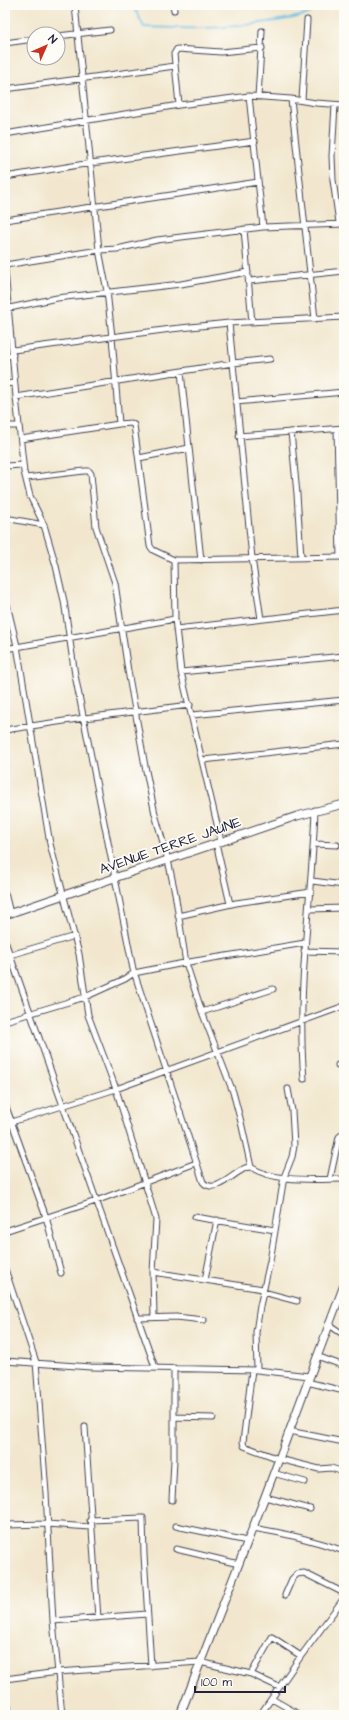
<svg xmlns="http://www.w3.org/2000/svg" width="349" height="1720" viewBox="0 0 349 1720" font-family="'Architects Daughter',sans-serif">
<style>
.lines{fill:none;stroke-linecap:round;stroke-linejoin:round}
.stream{stroke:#68bde5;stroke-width:2}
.minor-casing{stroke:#414051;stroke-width:7}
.tertiary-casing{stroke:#414051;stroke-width:9}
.minor{stroke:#fff;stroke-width:5}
.tertiary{stroke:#fff;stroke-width:7}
.labels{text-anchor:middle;stroke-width:3.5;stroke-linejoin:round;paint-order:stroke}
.street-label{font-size:14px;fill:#22223b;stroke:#fdfcf7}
</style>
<rect width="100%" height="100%" fill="#fdfcf7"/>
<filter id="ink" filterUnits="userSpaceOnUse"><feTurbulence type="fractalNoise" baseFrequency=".025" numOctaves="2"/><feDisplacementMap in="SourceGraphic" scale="8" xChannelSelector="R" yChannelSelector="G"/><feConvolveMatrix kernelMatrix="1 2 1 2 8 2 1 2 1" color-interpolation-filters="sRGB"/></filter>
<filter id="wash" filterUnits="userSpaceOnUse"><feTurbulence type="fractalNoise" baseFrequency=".012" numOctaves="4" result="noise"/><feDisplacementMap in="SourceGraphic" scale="16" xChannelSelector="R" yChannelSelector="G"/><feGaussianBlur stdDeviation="0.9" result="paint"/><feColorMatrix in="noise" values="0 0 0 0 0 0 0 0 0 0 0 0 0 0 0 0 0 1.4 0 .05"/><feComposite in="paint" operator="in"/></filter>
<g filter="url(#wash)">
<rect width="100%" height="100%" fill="#f2e7ce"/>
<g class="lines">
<path class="stream" d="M 133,5 L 144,27 C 188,29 224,29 268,22 C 280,20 299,18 310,13 C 315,11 317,6 323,5"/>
</g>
</g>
<g filter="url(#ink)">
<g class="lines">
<g class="minor-casing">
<path id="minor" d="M 75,5 L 99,250 L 107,291 L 112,337 L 119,424 L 131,423 L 134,425 L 150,546 L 153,550 L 174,560 L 175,619 L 181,672 L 221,841
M 173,5 L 174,10
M 58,36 L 110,30
M 5,43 L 34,39
M 5,89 L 175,66
M 249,96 L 263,227
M 258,97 L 262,31
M 291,99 L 315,319
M 302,100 L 307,20
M 179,105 L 174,54 L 177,49 L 221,52 L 262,48
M 335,105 L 332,156 L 333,180 L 339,223
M 5,134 L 179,105 L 249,96 L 291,99 L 316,103 L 344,105
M 5,177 L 91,163 L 255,141
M 5,220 L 258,182
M 244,229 L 252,323
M 5,265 L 99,250 L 117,249 L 157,240 L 263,227 L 344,224
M 5,270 L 16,397 L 24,472 L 30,496 L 44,525 L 56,566 L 64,601 L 75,675 L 133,969 L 203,1182 C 214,1195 233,1174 242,1170 C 244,1168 248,1167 251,1167 C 274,1183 316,1179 344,1179
M 250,281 L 344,271
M 5,309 L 57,298 L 181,284 L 248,272
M 229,323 L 252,558 L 261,619
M 13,350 L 171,329 L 229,323 L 344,317
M 5,356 L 13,355
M 181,372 L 201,560
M 5,384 L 14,383
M 16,397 L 233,363 L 270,359
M 236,402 L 344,392
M 5,426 L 19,426
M 337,429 L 340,557
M 291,432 L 297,494 L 301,557
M 239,436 L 344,428
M 21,439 L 119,424
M 139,458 L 189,448
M 5,466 L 23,465
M 26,478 L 84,471 L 89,471 L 91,474 L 96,527 L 115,583 L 128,671 L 145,766 L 155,814 L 168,860 L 175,893 L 186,963 L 202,1012 L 233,1092 L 241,1122 L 251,1167
M 5,518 L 44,525
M 174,560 L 344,557
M 5,596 L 17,646 L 50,844 L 79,954 L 88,1015 L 116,1089 L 156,1219 L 153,1272 L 154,1317
M 176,629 L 344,610
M 5,649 L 175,619
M 181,672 L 344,656
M 192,715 L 344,700
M 5,730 L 84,718 L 190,705
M 203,760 L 344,744
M 216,843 L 230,904
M 315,844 L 337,845
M 312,881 L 344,885
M 5,893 L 10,913
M 309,909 L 344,908
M 178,916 L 236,903 L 311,892
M 5,941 L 155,1367
M 304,951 L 344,952
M 10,955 L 75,936
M 202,1012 L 273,989
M 5,1021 L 85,997 L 125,979 L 134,973 L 189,962 L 305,943
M 338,1065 L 344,1065
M 304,1079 C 296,989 312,900 315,810
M 5,1104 L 46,1217 L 61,1273
M 5,1124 L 116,1089 L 344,1006
M 330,1179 L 339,1137 L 344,1133
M 195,1217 L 275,1230
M 5,1231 L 96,1201 L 196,1163
M 5,1269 L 36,1362 L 46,1493 L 53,1621 L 62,1715
M 153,1272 L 263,1289
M 205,1280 L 217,1220
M 263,1292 L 297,1301
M 137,1318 L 176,1317 L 204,1320
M 328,1324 L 344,1335
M 317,1356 L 344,1366
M 5,1361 L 91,1367 L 257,1370 L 309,1376
M 252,1370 L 243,1442 L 244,1446 L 279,1459 L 319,1469 L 331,1468 L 344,1472
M 257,1370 L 256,1332 L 260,1306 L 270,1261 L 284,1177 L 292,1157 L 294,1146 L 292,1111 L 288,1089
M 307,1382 L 344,1391
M 174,1417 L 213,1418
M 85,1427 L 98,1618
M 289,1431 L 344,1442
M 273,1473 L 305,1482
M 265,1497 L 310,1509
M 172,1500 L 174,1460 L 174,1368
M 90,1520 L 143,1518 L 144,1555 L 151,1666
M 5,1525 L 47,1524 L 90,1527
M 176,1526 L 247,1541
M 253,1528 C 284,1533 314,1540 344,1551
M 176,1549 L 239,1564
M 285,1595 L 292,1579 L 297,1574 L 304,1573 L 344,1593
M 53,1621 L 147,1614
M 251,1674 L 272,1637 L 301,1656
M 5,1679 L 58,1672 L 200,1662 L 251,1674 L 279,1687
M 5,1682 L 9,1715
M 272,1699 L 300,1715
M 102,1715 L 135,1715
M 260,1715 L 301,1656 L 344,1598"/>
</g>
<g class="tertiary-casing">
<path id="tertiary" d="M 5,915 L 297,816 L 344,804
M 180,1715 L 264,1499 L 344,1285"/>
</g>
<use href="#minor" class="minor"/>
<use href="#tertiary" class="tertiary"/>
</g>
</g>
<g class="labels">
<g class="street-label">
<text transform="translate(170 845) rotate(-19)" y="5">AVENUE TERRE JAUNE</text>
</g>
</g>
<rect width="349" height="1720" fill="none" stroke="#fdfcf7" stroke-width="20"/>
<g transform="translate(46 46) rotate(45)"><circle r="19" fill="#fdfcf7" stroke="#a5a5ac"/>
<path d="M0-3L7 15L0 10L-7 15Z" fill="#c8321e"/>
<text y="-6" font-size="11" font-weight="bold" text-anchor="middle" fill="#22223b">N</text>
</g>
<path d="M195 1686v6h90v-6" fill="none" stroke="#22223b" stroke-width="2"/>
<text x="201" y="1686" font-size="12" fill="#22223b" stroke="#fdfcf7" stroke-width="3" paint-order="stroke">100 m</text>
</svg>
